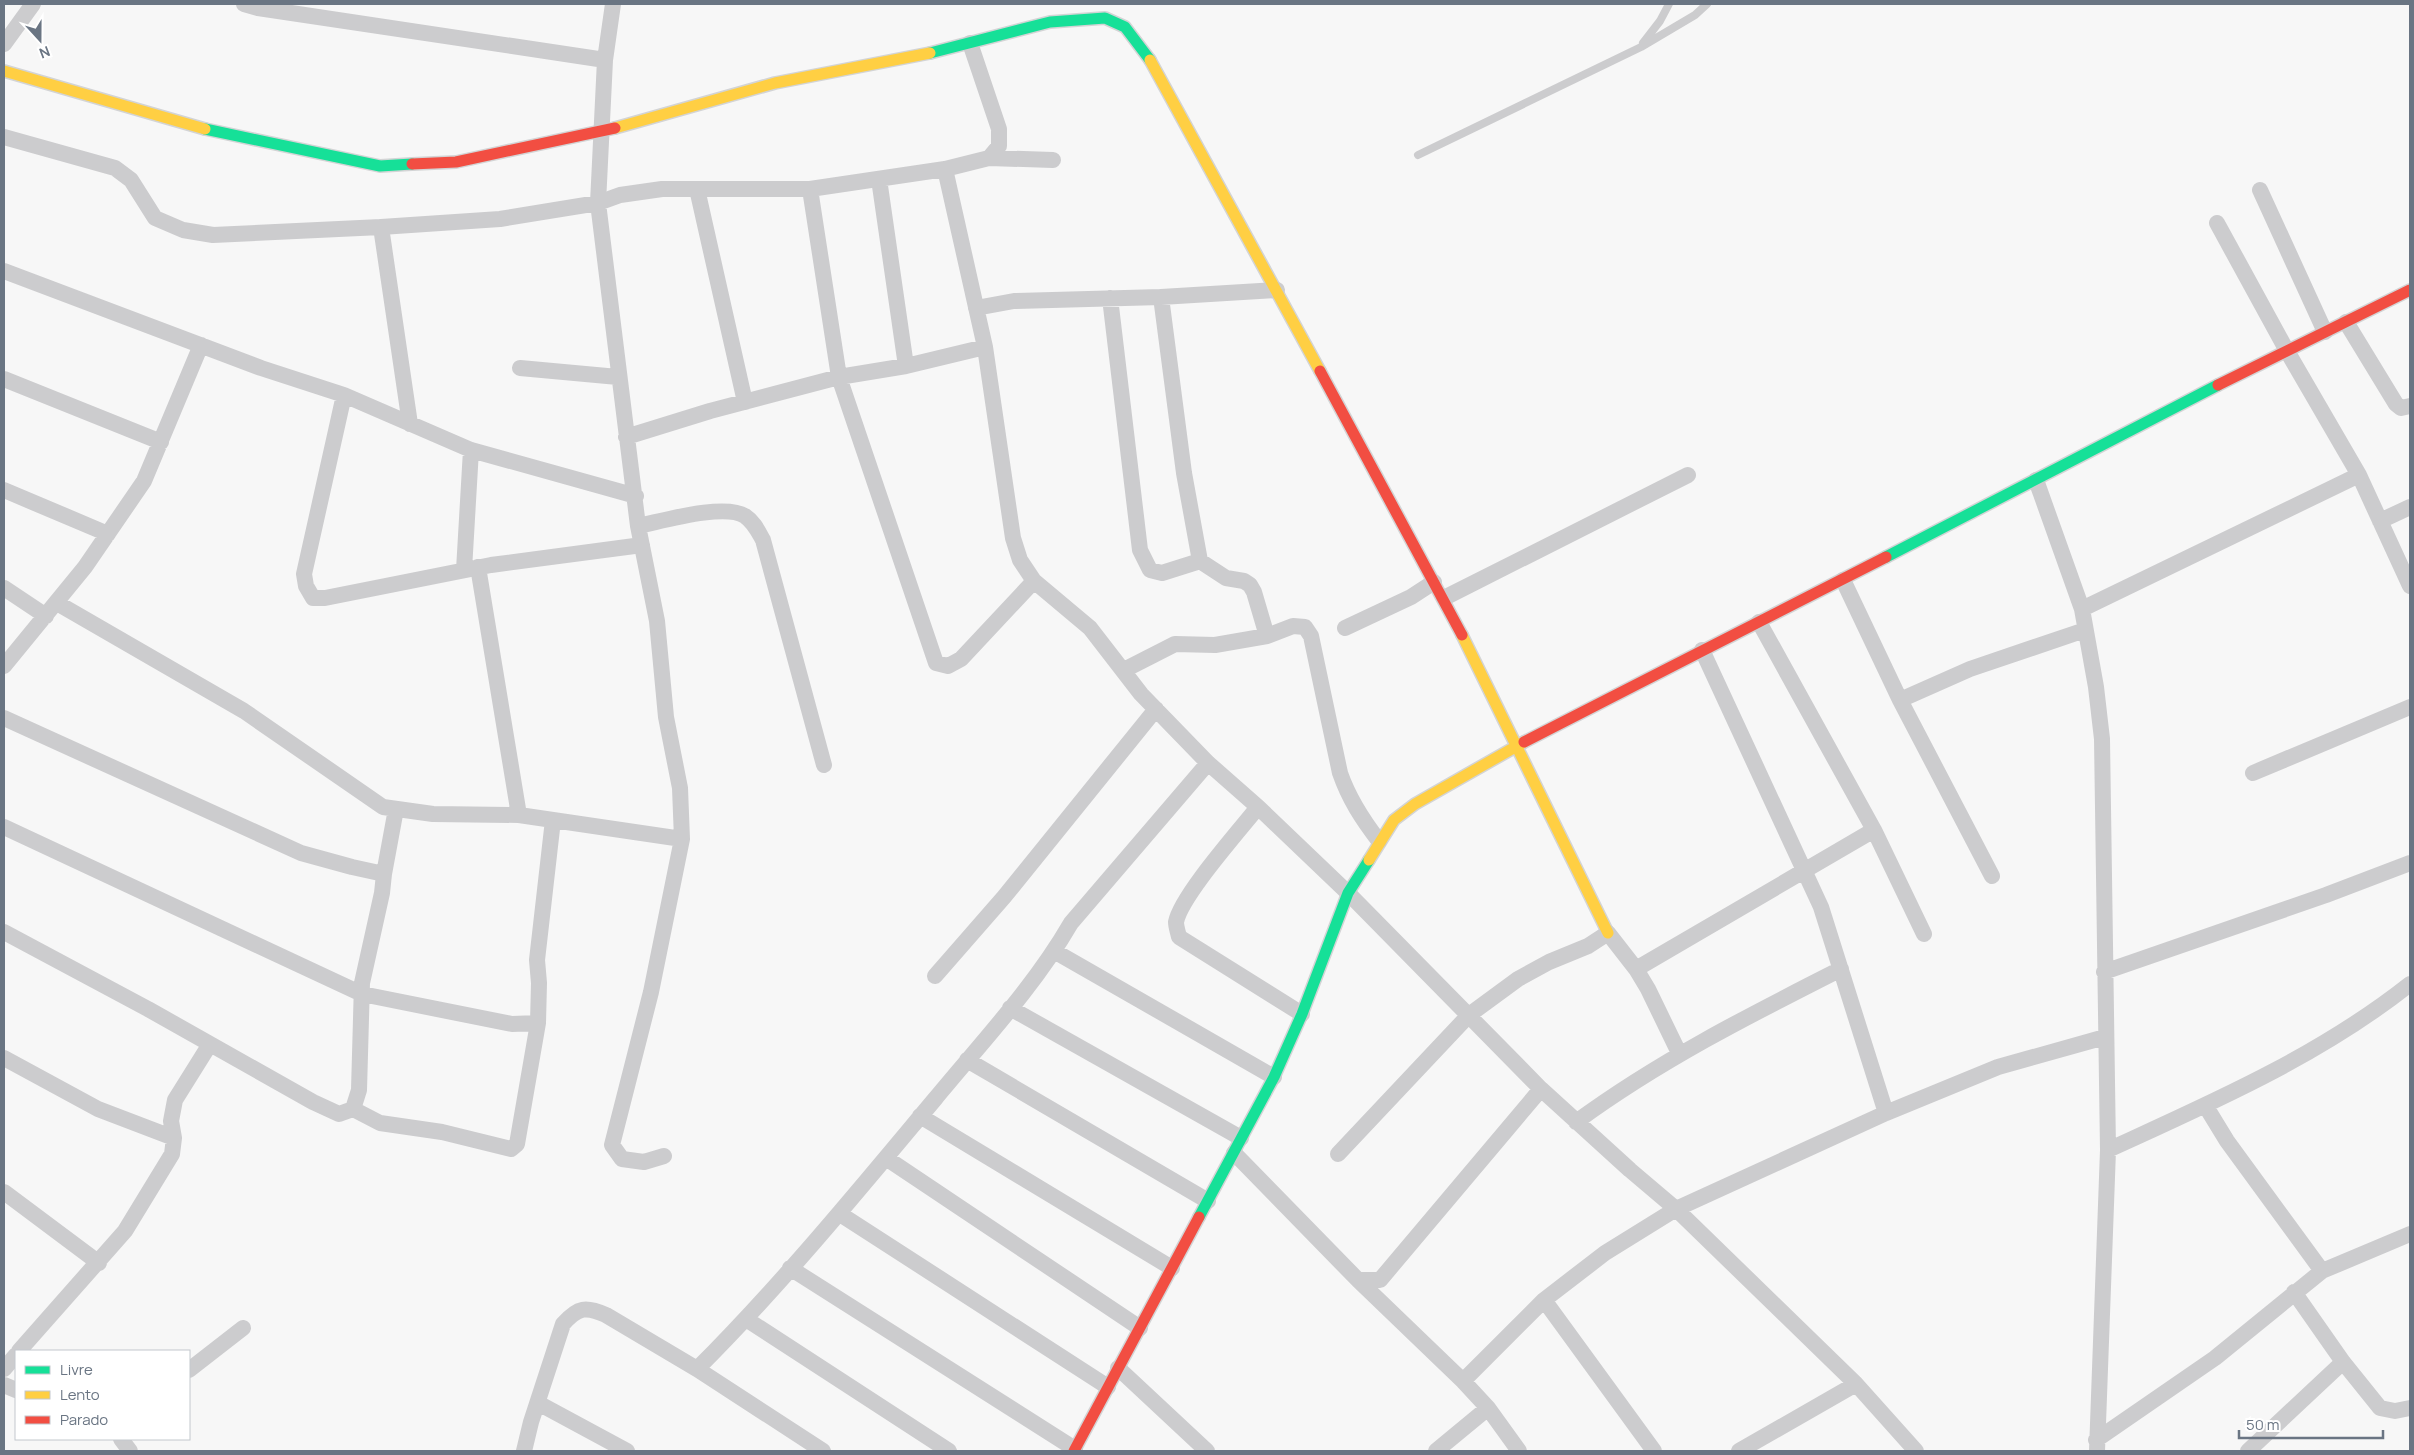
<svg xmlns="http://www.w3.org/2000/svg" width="2414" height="1455" viewBox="0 0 2414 1455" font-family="Manrope,sans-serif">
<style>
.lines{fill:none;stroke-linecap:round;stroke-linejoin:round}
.fast-casing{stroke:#d3d4d5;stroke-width:14}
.slow-casing{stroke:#d3d4d5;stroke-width:14}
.jam-casing{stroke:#d3d4d5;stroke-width:14}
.lane{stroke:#ccccce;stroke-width:8}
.street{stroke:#ccccce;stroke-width:16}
.fast{stroke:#16e098;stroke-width:11}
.slow{stroke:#ffcf43;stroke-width:11}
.jam{stroke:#f24e42;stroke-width:11}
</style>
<rect width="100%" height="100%" fill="#f7f7f7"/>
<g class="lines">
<g class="fast-casing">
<path id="fast" d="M 930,53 L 1050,22 L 1105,18 L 1125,27 L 1150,60
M 205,129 L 380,166 L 412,164
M 1886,557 L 2218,385
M 1199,1217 L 1274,1077 L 1302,1014 L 1348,893 L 1369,860"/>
</g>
<g class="slow-casing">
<path id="slow" d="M 1150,60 L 1320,371
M 4,71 L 205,129
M 615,128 L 775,83 L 930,53
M 1462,635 L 1608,933
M 1369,860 L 1394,820 L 1415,804 L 1524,742"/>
</g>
<g class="jam-casing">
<path id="jam" d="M 412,164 L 456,162 L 615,128
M 1320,371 L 1462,635
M 2218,385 L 2410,290
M 1524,742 L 1886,557
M 1074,1451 L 1199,1217"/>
</g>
<path class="lane" d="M 1643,43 L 1660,21 L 1669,4
M 1418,155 L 1641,47 L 1695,15 L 1707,4"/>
<path class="street" d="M 244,4 L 258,8 L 605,60
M 613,4 L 605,60 L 598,203 L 638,526 L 657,621 L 666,717 L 680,788 L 682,839 L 651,992 L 612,1145 L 622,1159 L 644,1162 L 664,1156
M 4,44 L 33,4
M 4,137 L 115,168 L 131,180 L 155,218 L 183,230 L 213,235 L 381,227
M 989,158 L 1053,160
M 945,169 L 985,347 L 1013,538 L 1020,560 L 1034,581 L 1090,628 L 1141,694 L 1208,763 L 1258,807 L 1348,893 L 1541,1089 L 1630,1170 L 1676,1209 L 1856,1384 L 1916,1451
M 879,179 L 906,366
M 697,189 L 745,402
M 810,189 L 839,377 L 936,663 L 948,666 L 961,659 L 1034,581
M 2260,190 L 2325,332
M 2217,223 L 2287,351 L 2359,475 L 2410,586
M 4,271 L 261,368 L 344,395 L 471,450 L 636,496
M 1110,298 L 1140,550 L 1150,570 L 1162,573 L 1200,561
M 976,308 L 1014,301 L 1161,297 L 1277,290
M 2346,322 L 2396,404 L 2401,408 L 2410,406
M 520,368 L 618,377
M 4,379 L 161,442
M 344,395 L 304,574 L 306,586 L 313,598 L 325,598 L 491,565 L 642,545
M 410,424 L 381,227 L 500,219 L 598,203 L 620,195 L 662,189 L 810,189 L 945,169 L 989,158 L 999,146 L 999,129 L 970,43
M 626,437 L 710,411 L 839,377 L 906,366 L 985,347
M 2036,480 L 2082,609
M 4,490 L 108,534
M 2380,521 L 2410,507
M 638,526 C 663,521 724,503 745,516 C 754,522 758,531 763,540 L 824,765
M 478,567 L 519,815
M 464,570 L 471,450
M 1843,580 L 1900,700 L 1992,876
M 4,588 L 46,616
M 1444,598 L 1688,475
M 57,603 L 244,711 L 383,807 L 433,814 L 519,815 L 682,839
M 1759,622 L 1874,830 L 1924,934
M 1345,628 L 1411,597 L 1434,582
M 1267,636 L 1293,626 L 1305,627 L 1311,636 L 1340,773 C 1349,799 1362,819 1379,841
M 1702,650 L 1821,907 L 1886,1113
M 4,666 L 85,567 L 144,481 L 201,345
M 1124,670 L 1175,644 L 1215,645 L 1267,636 L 1254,592 L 1250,585 L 1244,581 L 1226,578 L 1200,561 L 1184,473 L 1161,297
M 1900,700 L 1970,669 L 2085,630
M 4,718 L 301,853 L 352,867 L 384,874
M 2253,773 L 2410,707
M 1258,807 C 1239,831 1181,896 1176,922 C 1176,927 1178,932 1179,937 L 1302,1014
M 4,827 L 362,994 L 512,1024 L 538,1023 L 539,983 L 537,960 L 553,820
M 4,932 L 148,1009 L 313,1102 L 339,1114 L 353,1109 L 359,1090 L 362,983 L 382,893 L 384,874 L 396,809
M 1054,951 L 1274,1077
M 1636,969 L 1874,830
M 2104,972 L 2326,895 L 2410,863
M 935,976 L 1004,897 L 1156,709
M 1010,1008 L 1241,1138
M 4,1058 L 98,1109 L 174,1138
M 967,1060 L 1208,1201
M 2205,1105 L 2227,1141 L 2322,1271
M 353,1109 L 380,1123 L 442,1132 L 511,1149 L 517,1144 L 538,1023
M 920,1116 L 1172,1268
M 1576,1122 C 1659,1061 1750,1015 1841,969
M 2108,1150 C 2213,1102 2319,1056 2410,984
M 1234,1153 L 1358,1280 L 1380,1280 L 1541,1089
M 1338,1154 L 1469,1015 L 1518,979 L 1549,962 L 1588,946 L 1608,933 L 1636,969 L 1648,989 L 1679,1053
M 886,1158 L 1140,1328
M 4,1192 L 99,1263
M 840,1214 L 1108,1387
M 790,1268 L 1075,1449
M 1358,1280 L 1463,1381 L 1488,1408 L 1519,1451
M 2294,1292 L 2343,1362 L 2380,1408 L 2395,1411 L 2410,1408
M 1544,1300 L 1654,1451
M 746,1319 L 949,1451
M 19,1351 L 125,1231 L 172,1154 L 174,1138 L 171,1121 L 175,1100 L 210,1044
M 1118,1368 L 1207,1451
M 4,1369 L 16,1355
M 697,1369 L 823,1451
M 189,1370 L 243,1328
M 1463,1381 L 1544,1300 L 1605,1253 L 1676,1209 L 1886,1113 L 1998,1067 L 2105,1037
M 4,1385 L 16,1390
M 538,1403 L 627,1451
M 121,1439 L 130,1451
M 2096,1440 L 2215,1358 L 2322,1271 L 2410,1234
M 524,1451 L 531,1422 L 563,1324 C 578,1307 586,1306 606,1315 L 697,1369 C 782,1284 858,1191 935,1099 C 982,1042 1034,987 1071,923 L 1208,763
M 1436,1451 L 1488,1408
M 1739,1451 L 1856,1384
M 2097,1451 L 2108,1150 L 2102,739 L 2096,687 L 2082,609 L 2359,475
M 2248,1451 L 2343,1362"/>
<use href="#fast" class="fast"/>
<use href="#slow" class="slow"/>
<use href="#jam" class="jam"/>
</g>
<rect width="2414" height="1455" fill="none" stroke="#6a7583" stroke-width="10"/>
<rect x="15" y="1350" width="175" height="90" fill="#ffffff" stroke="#c3c8cd"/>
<rect x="25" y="1366" width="25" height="8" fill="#16e098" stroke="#c3c8cd"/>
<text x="60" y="1375" font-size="15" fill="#6a7583">Livre</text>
<rect x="25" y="1391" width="25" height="8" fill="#ffcf43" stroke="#c3c8cd"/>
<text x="60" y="1400" font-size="15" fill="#6a7583">Lento</text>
<rect x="25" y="1416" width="25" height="8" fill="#f24e42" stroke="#c3c8cd"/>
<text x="60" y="1425" font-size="15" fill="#6a7583">Parado</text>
<g transform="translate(40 40) rotate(159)" stroke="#ffffff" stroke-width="4" paint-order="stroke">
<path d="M0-4L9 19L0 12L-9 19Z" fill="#6a7583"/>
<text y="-8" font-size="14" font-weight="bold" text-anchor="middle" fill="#6a7583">N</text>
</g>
<path d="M2239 1430v8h144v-8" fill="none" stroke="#6a7583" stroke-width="2.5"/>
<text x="2246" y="1430" font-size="15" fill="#6a7583" stroke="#ffffff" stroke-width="4" paint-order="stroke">50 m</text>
</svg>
